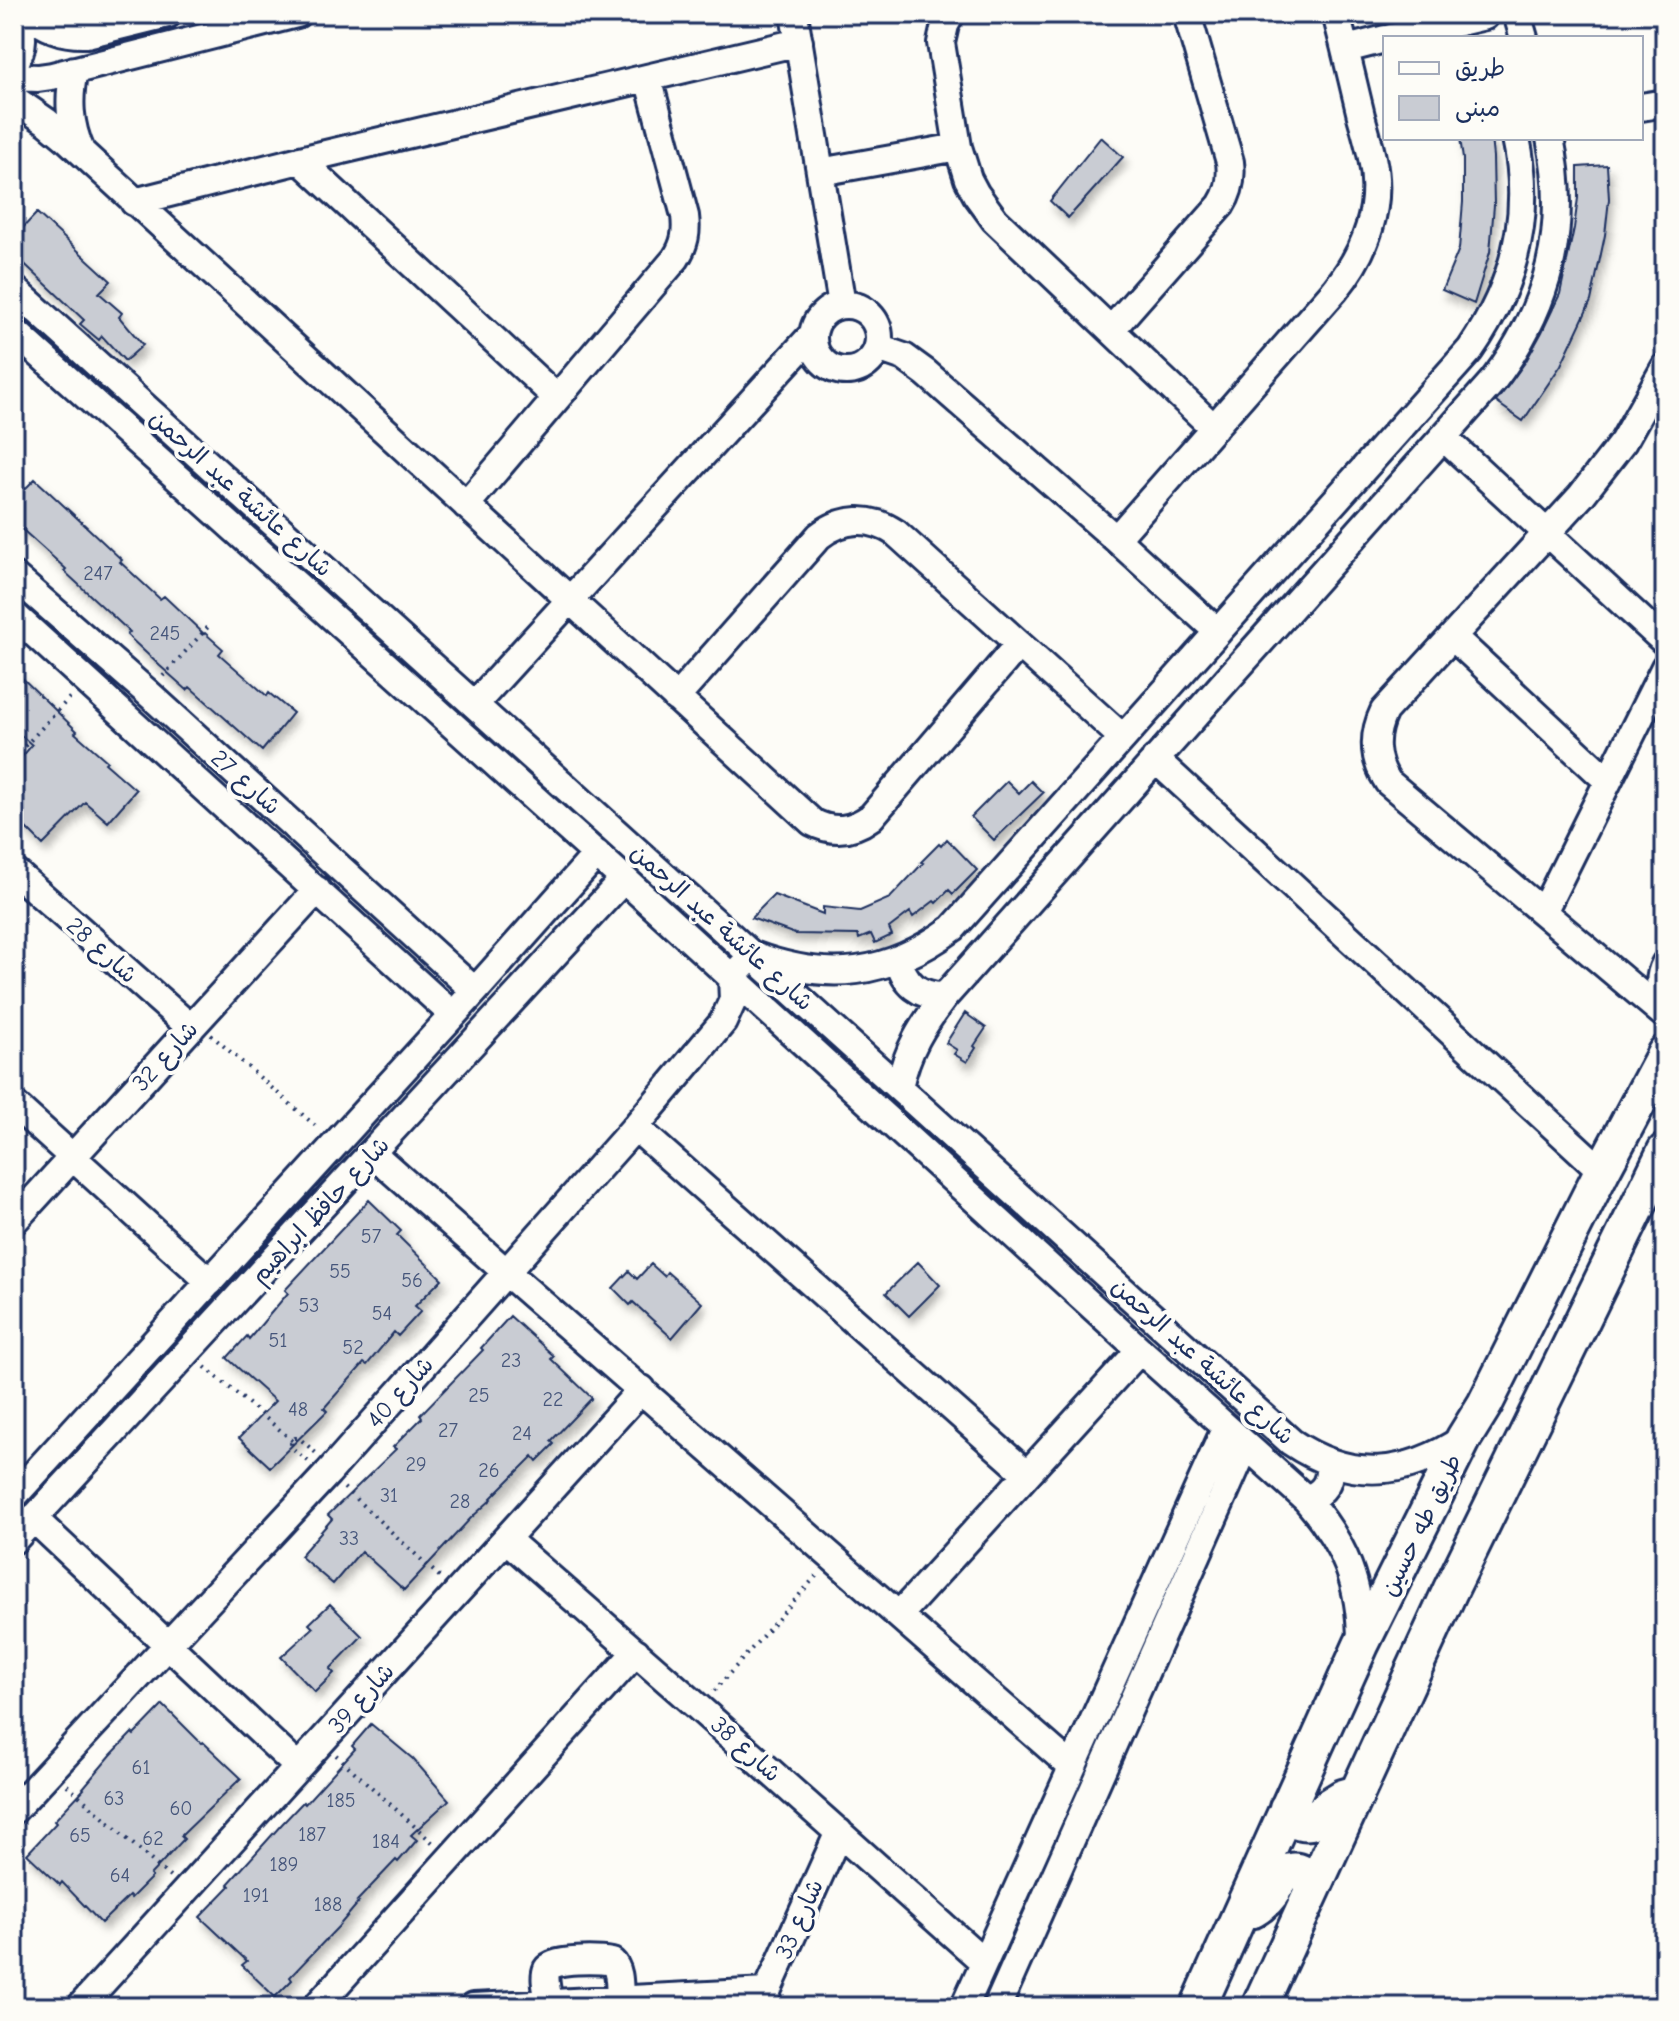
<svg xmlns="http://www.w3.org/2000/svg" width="1679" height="2021" viewBox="0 0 1679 2021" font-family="'Comic Neue','Playpen Sans Arabic',sans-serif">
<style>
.building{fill:#c9ccd3;stroke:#1b2f5e;stroke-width:2;filter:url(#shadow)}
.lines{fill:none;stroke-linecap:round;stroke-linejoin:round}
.minor-casing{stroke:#1b2f5e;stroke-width:32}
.major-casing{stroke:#1b2f5e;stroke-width:40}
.path{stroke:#1b2f5e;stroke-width:4;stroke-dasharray:2 6;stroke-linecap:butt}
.minor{stroke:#fdfcf7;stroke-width:26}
.major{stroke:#fdfcf7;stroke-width:34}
.labels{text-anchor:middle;stroke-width:8;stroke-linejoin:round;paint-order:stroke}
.number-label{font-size:20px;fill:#46567b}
.street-label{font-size:24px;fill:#1b2f5e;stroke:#fdfcf7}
</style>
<defs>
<filter id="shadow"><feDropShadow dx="4" dy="7" stdDeviation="4" flood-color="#0004"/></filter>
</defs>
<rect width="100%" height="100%" fill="#fdfcf7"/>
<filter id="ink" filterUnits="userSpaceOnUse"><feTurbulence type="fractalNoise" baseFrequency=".0125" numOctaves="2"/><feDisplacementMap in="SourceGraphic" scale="16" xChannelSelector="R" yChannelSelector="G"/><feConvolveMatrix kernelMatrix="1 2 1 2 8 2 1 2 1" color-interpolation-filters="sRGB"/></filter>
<g filter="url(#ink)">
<path class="building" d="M 1101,137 L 1123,157 L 1068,218 L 1050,201 Z
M 1460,138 L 1491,138 L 1493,157 L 1494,205 L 1490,252 L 1474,304 L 1442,290 L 1459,249 L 1463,202 L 1463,159 Z
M 1607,165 L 1609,199 L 1605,235 L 1591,301 L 1561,365 L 1523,421 L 1496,402 L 1526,361 L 1542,332 L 1560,294 L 1574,228 L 1578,198 L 1578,167 Z
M 37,213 L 111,281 L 99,293 L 122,313 L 119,317 L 143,345 L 125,361 L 102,336 L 99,340 L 80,324 L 84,320 L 14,254 L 14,237 Z
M 35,479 L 89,529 L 122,560 L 120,562 L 160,599 L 164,596 L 204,634 L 205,633 L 223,649 L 219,654 L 267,696 L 269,693 L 293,713 L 262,751 L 190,687 L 187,690 L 160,666 L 127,635 L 130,632 L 64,571 L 66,569 L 14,522 L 14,500 Z
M 14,670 L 77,731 L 75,733 L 107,761 L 105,763 L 136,790 L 108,822 L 85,802 L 43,845 L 14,816 L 14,766 L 32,745 L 14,729 Z
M 1007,781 L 1019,793 L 1031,781 L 1043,793 L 994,840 L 971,817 Z
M 947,839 L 977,870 L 953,894 L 949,890 L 936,903 L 934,901 L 913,917 L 910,912 L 889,928 L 892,935 L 875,943 L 871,934 L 859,939 L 858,935 L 795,934 L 751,918 L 774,895 L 823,914 L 823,907 L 860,911 L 890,898 L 923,863 L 921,862 L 939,844 L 941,846 Z
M 965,1013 L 986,1028 L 974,1046 L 976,1048 L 967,1062 L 954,1054 L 957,1050 L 946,1043 Z
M 369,1200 L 401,1231 L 397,1235 L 442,1279 L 415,1306 L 421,1311 L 398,1336 L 394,1332 L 367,1365 L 364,1363 L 324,1408 L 327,1411 L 270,1467 L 239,1438 L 275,1401 L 227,1358 L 247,1336 L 249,1339 L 288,1293 L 285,1290 Z
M 918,1262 L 940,1285 L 909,1316 L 886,1293 Z
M 651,1264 L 664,1276 L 667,1272 L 702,1303 L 672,1338 L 633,1302 L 630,1305 L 613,1288 L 629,1271 L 637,1279 Z
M 510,1316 L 554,1356 L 551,1359 L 592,1398 L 551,1441 L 554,1444 L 537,1461 L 533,1456 L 491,1498 L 492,1499 L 471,1518 L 404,1590 L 361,1551 L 333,1584 L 300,1556 L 332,1519 L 328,1515 L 396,1449 L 393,1447 L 422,1418 L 420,1415 L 483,1350 L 481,1348 Z
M 330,1604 L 362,1636 L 330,1669 L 334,1673 L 315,1692 L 281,1657 L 313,1628 L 309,1624 Z
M 163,1705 L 201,1743 L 203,1742 L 241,1778 L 181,1836 L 184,1839 L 150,1875 L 152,1877 L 131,1898 L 129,1896 L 101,1923 L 62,1882 L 60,1885 L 27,1854 L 56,1823 L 54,1821 L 84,1789 L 83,1788 L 111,1755 L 132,1733 L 134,1735 Z
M 371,1724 L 413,1759 L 449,1800 L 411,1835 L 417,1840 L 398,1862 L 396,1860 L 357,1901 L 359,1902 L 338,1927 L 290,1977 L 292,1980 L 275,1997 L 242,1965 L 247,1961 L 200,1917 L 230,1886 L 228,1884 L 282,1824 L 303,1802 L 305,1804 L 355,1749 L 352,1746 Z"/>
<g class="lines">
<g class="minor-casing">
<path id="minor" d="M 29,14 C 46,29 64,35 87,34 L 168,14
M 794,14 L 842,305
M 951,14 L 945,25 L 941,43 L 958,147 L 968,179 L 976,194 L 995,220 L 1214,428
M 1517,14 L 1524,38
M 1391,38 L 1485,16
M 1346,49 L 1385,39
M 14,64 C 25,47 23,33 18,14
M 74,70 C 68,99 69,124 81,151
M 14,77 L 38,78 L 52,76 L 297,14
M 14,99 L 47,122 L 65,137 L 812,822 C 833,833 852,831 871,817 L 1019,644
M 1641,107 L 1665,103
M 300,160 L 557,398
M 820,172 L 958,147
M 134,202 L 300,160 L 799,42
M 14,289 L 1291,1442 C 1350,1482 1406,1477 1464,1438
M813 338a33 33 0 1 1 66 0a33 33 0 1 1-66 0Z
M 1111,330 L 1221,205 C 1230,191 1232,178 1230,162 L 1187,14
M 14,331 L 624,879 L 1140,1350 L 1306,1499 C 1345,1544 1361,1584 1361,1643
M 878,348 L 904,357 L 926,373 L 1116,539 L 1218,632
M 1665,367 L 1623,442 L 1581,496 L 1384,711 C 1372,736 1373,759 1388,782 L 1665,1015
M 1443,437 L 1665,642
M 466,505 L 676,258 C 685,244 687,232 685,216 L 648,78
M 1116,539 L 1335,290 C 1366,252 1383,206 1372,158 C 1369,144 1365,130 1361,116 C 1353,82 1345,48 1336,14
M 14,576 L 148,693 L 475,991
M 14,615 L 453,1015
M 1453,637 L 1608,781
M 676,698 L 819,536 C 843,517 871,516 896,533 L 1123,738
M 475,704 L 813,334
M 1155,759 L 1602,1171
M 14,871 L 191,1028
M 1543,912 L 1665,667
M 899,960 C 904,984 920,997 945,996
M 1665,964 C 1658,977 1659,989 1665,1003
M 899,1087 C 907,1050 922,1026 945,996 L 1493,381 C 1549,307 1569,229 1550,138
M 14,1104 L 210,1282
M 635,1127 L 1027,1474
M 372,1153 L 506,1272 L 1072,1767
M 14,1221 L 317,890
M 14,1496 L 475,991 L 597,854
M 1306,1499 C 1324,1493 1332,1481 1328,1462
M 33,1518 L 298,1767
M 506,1539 L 699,1708 L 984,1962
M 14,1540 L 624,879
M 899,1615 L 1140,1350
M 14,1810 L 328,1473 L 635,1127 L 723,1022 L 733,1000 L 732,977 L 753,955 C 828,983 888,976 953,928 L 1470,350 C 1514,286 1533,215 1516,138
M 549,2003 C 548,1994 543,1978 547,1969 C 553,1958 600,1960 612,1962 C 621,1970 619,1987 620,1999
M 80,2007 L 642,1389
M 316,2007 L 636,1652
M 473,2007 L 767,1992
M 760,2007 L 839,1832
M 964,2007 L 1226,1427
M 997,2007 L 1246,1445"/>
</g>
<g class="major-casing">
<path id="major" d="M 1287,1808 C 1291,1819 1299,1824 1311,1822 L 1330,1805 L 1343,1797 L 1357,1793
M 1253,1910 C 1263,1904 1271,1896 1276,1886 C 1279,1881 1279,1878 1283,1875 C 1296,1864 1310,1875 1313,1889
M 1198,2007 L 1361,1645 L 1464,1438 L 1485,1404 L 1602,1171 L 1665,1053
M 1259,2007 L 1450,1591 L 1665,1151"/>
</g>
<path class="path" d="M 163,676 L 208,627
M 14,758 L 72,695
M 211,1035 L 319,1129
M 205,1367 L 293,1441
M 308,1461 L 292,1448 L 291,1443 L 295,1438 L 299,1438 L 316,1453
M 344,1488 L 440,1577
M 714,1691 L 817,1575
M 336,1755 L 433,1843
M 67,1785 L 171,1878"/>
<use href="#minor" class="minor"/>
<use href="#major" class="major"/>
</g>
</g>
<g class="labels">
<g class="number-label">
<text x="98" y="580">247</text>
<text x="165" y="640">245</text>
<text x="371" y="1243">57</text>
<text x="340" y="1278">55</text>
<text x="412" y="1287">56</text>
<text x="309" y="1312">53</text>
<text x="382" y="1320">54</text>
<text x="278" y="1347">51</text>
<text x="353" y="1354">52</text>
<text x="511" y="1367">23</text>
<text x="479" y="1402">25</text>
<text x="553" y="1406">22</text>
<text x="298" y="1416">48</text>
<text x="448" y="1437">27</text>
<text x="522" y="1440">24</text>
<text x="416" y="1471">29</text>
<text x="489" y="1477">26</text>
<text x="389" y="1502">31</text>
<text x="460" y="1508">28</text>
<text x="349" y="1545">33</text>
<text x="141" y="1774">61</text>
<text x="114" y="1805">63</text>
<text x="341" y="1807">185</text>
<text x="181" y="1815">60</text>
<text x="312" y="1841">187</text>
<text x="80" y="1842">65</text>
<text x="153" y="1845">62</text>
<text x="386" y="1848">184</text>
<text x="284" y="1871">189</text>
<text x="120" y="1882">64</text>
<text x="256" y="1902">191</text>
<text x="328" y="1911">188</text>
</g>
<g class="street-label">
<text transform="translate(241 493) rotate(42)" y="8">شارع عائشة عبد الرحمن</text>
<text transform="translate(246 782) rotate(42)" y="8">شارع 27</text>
<text transform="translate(722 927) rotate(42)" y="8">شارع عائشة عبد الرحمن</text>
<text transform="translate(102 950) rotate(42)" y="8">شارع 28</text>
<text transform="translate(165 1056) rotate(-48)" y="8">شارع 32</text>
<text transform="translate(320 1210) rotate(-47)" y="8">شارع حافظ ابراهيم</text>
<text transform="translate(1203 1361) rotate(42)" y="8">شارع عائشة عبد الرحمن</text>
<text transform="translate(400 1392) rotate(-48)" y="8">شارع 40</text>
<text transform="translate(1421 1525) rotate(-64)" y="8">طريق طه حسين</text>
<text transform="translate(361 1698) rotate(-48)" y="8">شارع 39</text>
<text transform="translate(746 1749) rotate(42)" y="8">شارع 38</text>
<text transform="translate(799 1919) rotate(-66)" y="8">شارع 33</text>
</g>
</g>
<rect width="1679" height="2021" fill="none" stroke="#fdfcf7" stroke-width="48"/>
<rect x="24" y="24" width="1631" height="1973" fill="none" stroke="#1b2f5e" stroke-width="3" filter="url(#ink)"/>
<rect x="1383" y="36" width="260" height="104" fill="#fdfcf7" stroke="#a3aaba" stroke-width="2"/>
<rect x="1399" y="62" width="40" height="12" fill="#fdfcf7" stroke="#a3aaba" stroke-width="2"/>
<text x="1455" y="76" font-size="24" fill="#1b2f5e">طريق</text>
<rect x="1399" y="96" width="40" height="24" fill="#c9ccd3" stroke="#a3aaba" stroke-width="2"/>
<text x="1455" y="116" font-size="24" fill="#1b2f5e">مبنى</text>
</svg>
